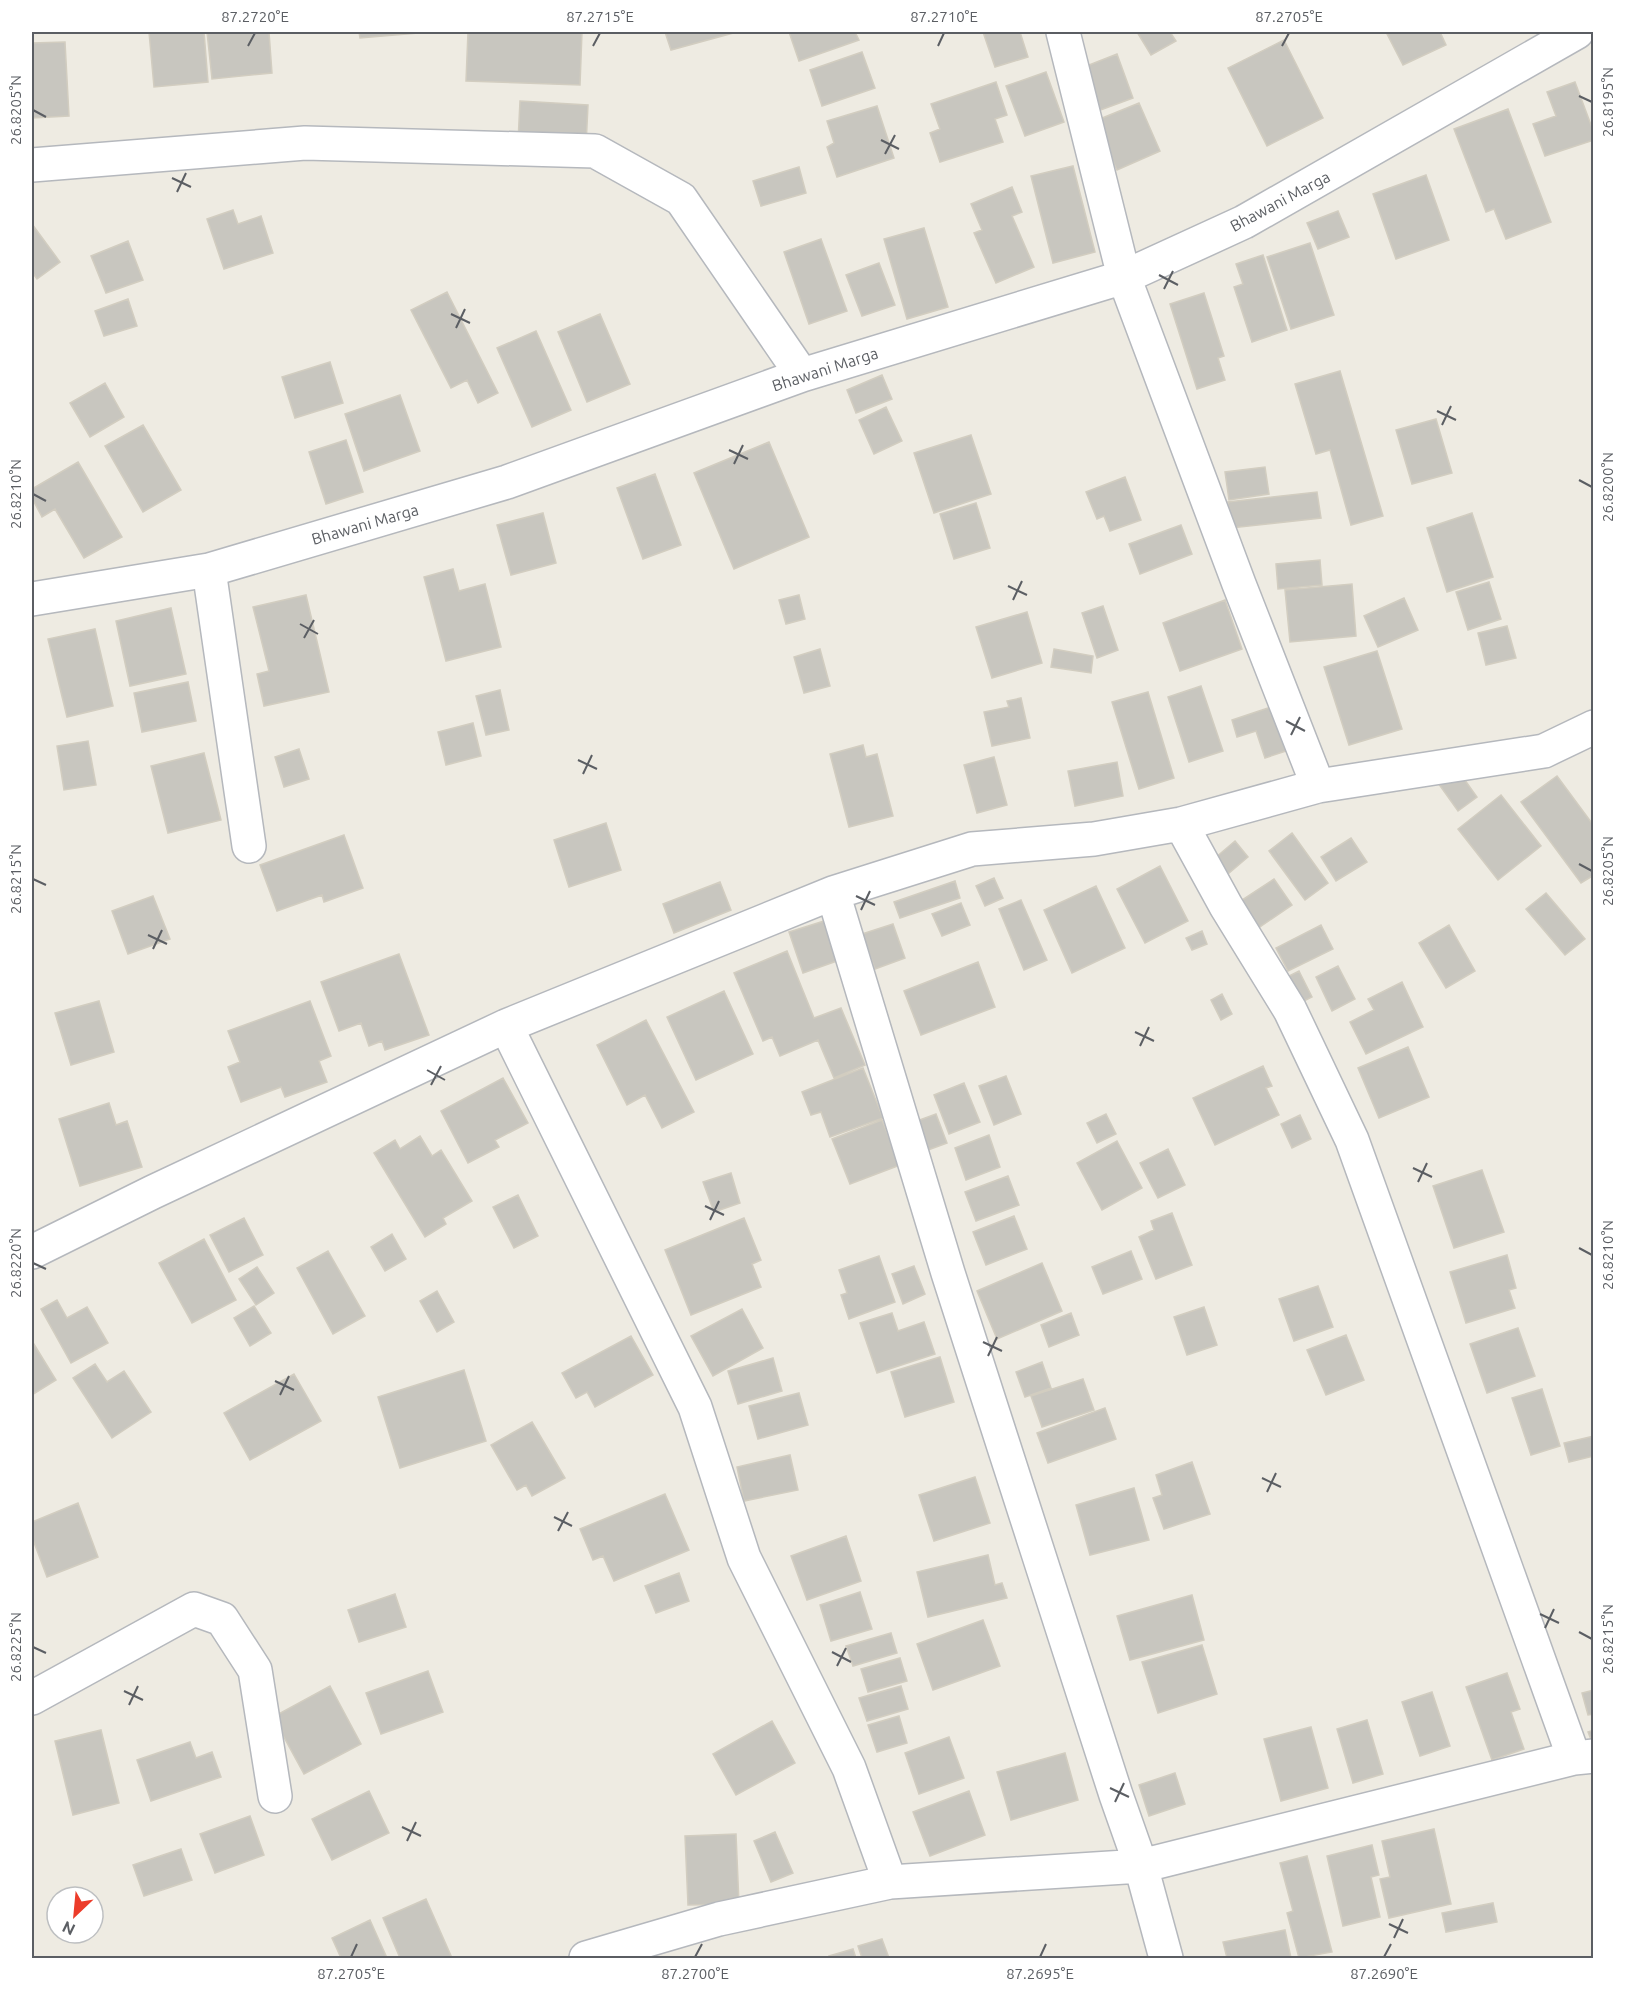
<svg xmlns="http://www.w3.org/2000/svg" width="1625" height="1990" viewBox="0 0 1625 1990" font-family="Ubuntu,sans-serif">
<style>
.building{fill:#c8c6bf;stroke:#d2cdc0;stroke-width:1.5}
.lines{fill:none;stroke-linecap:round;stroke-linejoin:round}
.minor-casing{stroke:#b5b8bd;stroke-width:36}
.minor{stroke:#fff;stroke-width:33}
.ticks{fill:none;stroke:#5b5e63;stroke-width:2}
.labels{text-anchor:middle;stroke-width:5;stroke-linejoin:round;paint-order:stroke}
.street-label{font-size:16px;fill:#5b5e63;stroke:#fff}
.neatline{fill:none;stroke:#5b5e63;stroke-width:2}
.ticks-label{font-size:15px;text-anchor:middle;fill:#5b5e63}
</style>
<rect width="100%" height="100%" fill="#eeebe2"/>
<path class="building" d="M 149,32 L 204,32 L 208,82 L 154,87 Z
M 207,32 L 269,32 L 272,73 L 212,79 Z
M 359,32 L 418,32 L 418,33 L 360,38 Z
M 468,32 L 582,32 L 580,85 L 466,81 Z
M 665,32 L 737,32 L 671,50 Z
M 789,32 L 855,32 L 859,40 L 799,61 Z
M 983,32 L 1020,32 L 1028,57 L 995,67 Z
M 1137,32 L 1170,32 L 1176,41 L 1151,55 Z
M 1386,32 L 1440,32 L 1446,45 L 1403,65 Z
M 1284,40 L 1323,118 L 1267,146 L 1228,68 Z
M 65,42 L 69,116 L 32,118 L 32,43 Z
M 862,52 L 875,88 L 822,106 L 810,70 Z
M 1117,54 L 1133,98 L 1095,112 L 1079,69 Z
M 1046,72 L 1064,122 L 1025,136 L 1006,86 Z
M 996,82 L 1007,115 L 995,119 L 1003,142 L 940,162 L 930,133 L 940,129 L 931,104 Z
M 1575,82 L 1594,133 L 1594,140 L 1545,156 L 1533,124 L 1556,116 L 1547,92 Z
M 520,101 L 588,105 L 586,146 L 518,142 Z
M 1139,103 L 1160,151 L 1117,170 L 1095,121 Z
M 877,106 L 894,158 L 837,177 L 827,147 L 834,143 L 827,121 Z
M 1508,109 L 1551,222 L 1506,239 L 1494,209 L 1486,212 L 1454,129 Z
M 1073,166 L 1095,252 L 1053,263 L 1031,176 Z
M 799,167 L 806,193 L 761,206 L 753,181 Z
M 1426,175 L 1449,240 L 1396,259 L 1373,194 Z
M 1012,187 L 1022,212 L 1012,216 L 1034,267 L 996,283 L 974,233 L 982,230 L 971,204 Z
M 233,210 L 238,224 L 261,216 L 273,253 L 224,269 L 207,219 Z
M 1338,211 L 1349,237 L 1318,249 L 1307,223 Z
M 32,224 L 60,262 L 37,279 L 32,272 Z
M 924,228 L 948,307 L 907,319 L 884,239 Z
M 821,239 L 847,311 L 809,324 L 784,252 Z
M 128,241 L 143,280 L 106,293 L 91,256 Z
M 1310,243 L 1334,315 L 1291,329 L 1267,257 Z
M 1263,255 L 1287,330 L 1252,342 L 1234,287 L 1243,284 L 1236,264 Z
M 879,263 L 895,305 L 862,316 L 846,275 Z
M 447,292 L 498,393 L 478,403 L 467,380 L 451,388 L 411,310 Z
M 1204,293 L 1224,356 L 1218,358 L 1225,380 L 1197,389 L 1170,304 Z
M 128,299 L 137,326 L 104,336 L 95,311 Z
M 600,314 L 630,384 L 587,402 L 558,332 Z
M 536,331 L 571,410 L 532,427 L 497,348 Z
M 330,362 L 343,403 L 295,418 L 282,377 Z
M 1340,371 L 1383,516 L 1351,525 L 1330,450 L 1316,454 L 1295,384 Z
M 882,375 L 892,399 L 856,413 L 847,390 Z
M 105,383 L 124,417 L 90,437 L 70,403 Z
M 400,395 L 420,451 L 364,471 L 345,414 Z
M 886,407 L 902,441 L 874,454 L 859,420 Z
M 1436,419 L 1452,473 L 1412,484 L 1396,430 Z
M 143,425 L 181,490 L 143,512 L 105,446 Z
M 971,435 L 991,494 L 934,513 L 914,453 Z
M 346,440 L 363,492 L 326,504 L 309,452 Z
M 769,442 L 809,537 L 734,569 L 694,473 Z
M 78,462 L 122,537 L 84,558 L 55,509 L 42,517 L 32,498 L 32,489 Z
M 1265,467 L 1269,494 L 1229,500 L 1225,472 Z
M 655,474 L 681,545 L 643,559 L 617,488 Z
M 1125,477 L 1141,520 L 1110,531 L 1104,516 L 1097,519 L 1086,492 Z
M 1317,492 L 1321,518 L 1231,528 L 1228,502 Z
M 976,503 L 990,548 L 954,559 L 940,514 Z
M 543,513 L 556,563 L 511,575 L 497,525 Z
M 1472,513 L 1493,577 L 1447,592 L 1427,528 Z
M 1181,525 L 1192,554 L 1140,574 L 1129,544 Z
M 1320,560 L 1322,585 L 1278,589 L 1276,564 Z
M 453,569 L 459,591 L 485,584 L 501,647 L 446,661 L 424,577 Z
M 1489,582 L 1501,619 L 1468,630 L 1456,592 Z
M 1352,584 L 1356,636 L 1290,642 L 1285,590 Z
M 306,595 L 329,692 L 264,706 L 257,674 L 269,671 L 253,607 Z
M 799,595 L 805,619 L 786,624 L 779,600 Z
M 1404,598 L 1418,630 L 1378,647 L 1364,616 Z
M 1225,600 L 1242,649 L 1180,671 L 1163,623 Z
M 1103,606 L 1118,650 L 1097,658 L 1082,613 Z
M 171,608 L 186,674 L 130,686 L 116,621 Z
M 1027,612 L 1042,663 L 992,678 L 976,627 Z
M 1507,626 L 1516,658 L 1486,665 L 1478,633 Z
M 95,629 L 113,706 L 67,717 L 48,639 Z
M 820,649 L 830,686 L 804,693 L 794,657 Z
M 1054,649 L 1093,656 L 1091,673 L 1051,667 Z
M 1377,651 L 1402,729 L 1349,745 L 1324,667 Z
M 188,682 L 196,721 L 142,732 L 134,693 Z
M 1201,686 L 1223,751 L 1189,762 L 1168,697 Z
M 500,690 L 509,730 L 486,735 L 476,696 Z
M 1148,692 L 1174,778 L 1139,789 L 1112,702 Z
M 1021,698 L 1030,738 L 992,746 L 984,712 L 1009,707 L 1007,701 Z
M 1271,707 L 1286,751 L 1265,758 L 1256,731 L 1237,737 L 1232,720 Z
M 473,723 L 481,756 L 446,765 L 438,732 Z
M 88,741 L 96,785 L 64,790 L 57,746 Z
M 863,745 L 866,757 L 877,754 L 893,816 L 849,827 L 830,754 Z
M 299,749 L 309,779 L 284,787 L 275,757 Z
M 204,753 L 221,820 L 168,833 L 151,766 Z
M 994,757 L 1007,805 L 977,813 L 964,765 Z
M 1117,762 L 1123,796 L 1075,806 L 1068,771 Z
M 1457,769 L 1477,797 L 1458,811 L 1438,783 Z
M 1557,776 L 1594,826 L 1594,875 L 1581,883 L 1521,802 Z
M 1501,795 L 1541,846 L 1498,880 L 1458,829 Z
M 606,823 L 621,870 L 569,887 L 554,840 Z
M 1292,833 L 1328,883 L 1305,900 L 1269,851 Z
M 344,835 L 363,888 L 324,902 L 322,895 L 277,911 L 260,865 Z
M 1351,838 L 1367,862 L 1336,881 L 1321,857 Z
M 1235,841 L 1248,857 L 1228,874 L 1215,858 Z
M 1160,866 L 1188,921 L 1145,943 L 1117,889 Z
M 994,878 L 1003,898 L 985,906 L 976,886 Z
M 1274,879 L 1292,905 L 1254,931 L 1236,904 Z
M 955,881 L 960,898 L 900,918 L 894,902 Z
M 720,882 L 731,910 L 674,933 L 663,904 Z
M 1096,886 L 1125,948 L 1072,973 L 1044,910 Z
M 1546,893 L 1585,939 L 1565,955 L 1526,909 Z
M 153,896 L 170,939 L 128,954 L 112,911 Z
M 1021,900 L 1047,960 L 1024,970 L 999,909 Z
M 961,903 L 970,925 L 942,936 L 932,914 Z
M 824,921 L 837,961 L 803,973 L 789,932 Z
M 893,924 L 905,958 L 875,969 L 862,934 Z
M 1321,925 L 1333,949 L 1288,971 L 1276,948 Z
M 1449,925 L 1475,971 L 1446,988 L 1419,943 Z
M 1202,931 L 1207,944 L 1192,950 L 1186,938 Z
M 787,951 L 814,1018 L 841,1008 L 865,1065 L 834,1078 L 818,1040 L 780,1056 L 772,1037 L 763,1041 L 734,973 Z
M 399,954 L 429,1035 L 385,1050 L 382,1041 L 369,1046 L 361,1023 L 339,1031 L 321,982 Z
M 978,962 L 995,1007 L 921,1035 L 904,991 Z
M 1338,966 L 1355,999 L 1332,1011 L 1316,977 Z
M 1299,971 L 1312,997 L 1294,1006 L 1281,980 Z
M 1402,982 L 1423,1027 L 1366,1054 L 1350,1022 L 1374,1010 L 1368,999 Z
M 724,991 L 753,1054 L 696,1080 L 667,1017 Z
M 1222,994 L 1232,1014 L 1221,1020 L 1211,1000 Z
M 99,1001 L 114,1052 L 71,1065 L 55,1013 Z
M 310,1001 L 331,1056 L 319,1061 L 327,1082 L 285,1097 L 281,1087 L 241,1102 L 228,1067 L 240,1062 L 228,1031 Z
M 646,1020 L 694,1112 L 662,1128 L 645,1095 L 627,1105 L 597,1045 Z
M 1408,1047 L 1429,1097 L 1379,1118 L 1358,1068 Z
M 1263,1066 L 1272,1086 L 1266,1088 L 1279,1115 L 1215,1145 L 1193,1098 Z
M 863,1068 L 883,1118 L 830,1137 L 821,1112 L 811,1115 L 802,1092 Z
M 1006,1076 L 1021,1114 L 994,1125 L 979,1086 Z
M 503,1078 L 528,1123 L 495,1140 L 499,1147 L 468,1163 L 441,1111 Z
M 964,1083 L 980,1122 L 949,1134 L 934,1095 Z
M 109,1103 L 116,1125 L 127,1121 L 142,1167 L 80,1186 L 59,1119 Z
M 936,1114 L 947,1143 L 928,1150 L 917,1121 Z
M 1106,1114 L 1116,1134 L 1097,1143 L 1087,1123 Z
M 1300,1115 L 1311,1139 L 1292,1148 L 1281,1124 Z
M 882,1120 L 900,1165 L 850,1184 L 832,1139 Z
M 989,1135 L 1000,1167 L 966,1180 L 955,1148 Z
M 420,1136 L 432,1156 L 441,1150 L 472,1201 L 443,1218 L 446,1224 L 425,1237 L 374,1153 L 395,1140 L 400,1149 Z
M 1117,1141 L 1142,1188 L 1102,1210 L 1077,1163 Z
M 1168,1149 L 1185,1185 L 1158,1198 L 1140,1163 Z
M 1482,1170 L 1504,1232 L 1454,1248 L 1433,1186 Z
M 731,1173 L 740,1203 L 714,1212 L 703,1182 Z
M 1008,1176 L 1019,1205 L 976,1221 L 965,1192 Z
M 518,1195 L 538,1236 L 514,1248 L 493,1207 Z
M 1172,1213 L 1192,1265 L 1156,1279 L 1139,1237 L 1154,1230 L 1151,1221 Z
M 1014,1216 L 1027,1249 L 986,1265 L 973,1232 Z
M 244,1218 L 263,1255 L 229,1272 L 210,1235 Z
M 744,1218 L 761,1260 L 752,1264 L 761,1287 L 691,1315 L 665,1250 Z
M 392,1234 L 406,1259 L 385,1271 L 371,1247 Z
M 204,1239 L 236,1300 L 192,1323 L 159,1263 Z
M 328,1251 L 365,1316 L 333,1334 L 297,1268 Z
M 1131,1251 L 1142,1279 L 1103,1294 L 1092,1267 Z
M 1507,1255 L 1516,1288 L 1509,1290 L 1515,1308 L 1466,1323 L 1450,1272 Z
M 879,1256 L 895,1302 L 849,1319 L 841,1295 L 847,1293 L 839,1270 Z
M 1042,1263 L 1062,1311 L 997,1339 L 977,1291 Z
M 914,1266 L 925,1294 L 903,1304 L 892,1274 Z
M 257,1267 L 274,1293 L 256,1305 L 239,1279 Z
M 1318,1286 L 1333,1327 L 1294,1341 L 1279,1299 Z
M 437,1291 L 454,1322 L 437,1332 L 420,1301 Z
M 57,1300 L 67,1318 L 87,1307 L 108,1343 L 71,1363 L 41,1309 Z
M 254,1306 L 271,1333 L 250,1346 L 234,1318 Z
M 1204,1307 L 1217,1345 L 1187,1355 L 1174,1317 Z
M 742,1309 L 763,1348 L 713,1376 L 691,1336 Z
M 892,1313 L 898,1331 L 924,1322 L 935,1354 L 877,1373 L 860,1323 Z
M 1071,1313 L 1079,1335 L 1049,1347 L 1041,1325 Z
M 1518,1328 L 1535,1376 L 1487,1393 L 1470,1344 Z
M 1346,1335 L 1364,1380 L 1326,1395 L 1307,1350 Z
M 631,1336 L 653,1375 L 595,1407 L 587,1392 L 576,1398 L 562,1373 Z
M 32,1341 L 56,1380 L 32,1395 Z
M 940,1357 L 954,1402 L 905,1417 L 891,1372 Z
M 773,1358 L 782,1391 L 738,1404 L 728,1371 Z
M 1042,1362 L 1051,1388 L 1025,1397 L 1016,1372 Z
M 95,1364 L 107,1382 L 124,1371 L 151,1412 L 112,1438 L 73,1378 Z
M 464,1370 L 486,1441 L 400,1468 L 378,1397 Z
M 294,1374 L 321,1421 L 250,1460 L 224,1413 Z
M 1083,1379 L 1094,1410 L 1042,1427 L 1031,1396 Z
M 1542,1389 L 1560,1446 L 1531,1455 L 1512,1398 Z
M 799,1393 L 808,1425 L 758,1439 L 749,1406 Z
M 1105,1408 L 1116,1439 L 1048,1463 L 1037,1433 Z
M 532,1422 L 565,1478 L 532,1496 L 526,1485 L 517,1490 L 491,1445 Z
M 1594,1436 L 1594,1456 L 1569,1462 L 1564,1443 Z
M 790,1455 L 798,1490 L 744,1501 L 737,1467 Z
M 1192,1462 L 1210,1514 L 1164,1529 L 1153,1498 L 1162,1495 L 1156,1475 Z
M 975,1477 L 990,1523 L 934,1541 L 919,1495 Z
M 1134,1488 L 1149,1540 L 1090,1555 L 1076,1505 Z
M 665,1494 L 689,1550 L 614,1581 L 603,1556 L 593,1560 L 580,1529 Z
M 78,1503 L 98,1557 L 47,1577 L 32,1537 L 32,1522 Z
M 846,1536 L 861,1581 L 807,1600 L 791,1556 Z
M 988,1555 L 995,1585 L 1002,1583 L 1007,1598 L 928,1617 L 917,1572 Z
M 679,1573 L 689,1601 L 656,1613 L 645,1586 Z
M 860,1592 L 872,1629 L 831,1641 L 820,1605 Z
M 395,1594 L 406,1627 L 359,1642 L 348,1610 Z
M 1192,1595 L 1204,1640 L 1130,1660 L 1117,1616 Z
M 983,1620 L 1000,1666 L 933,1690 L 917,1644 Z
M 891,1633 L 897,1653 L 853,1666 L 846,1646 Z
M 1202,1645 L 1217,1694 L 1158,1713 L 1142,1662 Z
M 900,1658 L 907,1681 L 868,1692 L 861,1669 Z
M 428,1671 L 443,1712 L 381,1734 L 366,1693 Z
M 1507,1673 L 1520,1709 L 1511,1712 L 1524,1749 L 1492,1760 L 1466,1687 Z
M 330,1686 L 361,1744 L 304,1774 L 273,1717 Z
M 901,1686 L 908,1709 L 867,1721 L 859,1698 Z
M 1594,1690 L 1594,1714 L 1588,1715 L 1582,1693 Z
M 1432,1692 L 1450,1746 L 1420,1756 L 1402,1702 Z
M 899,1716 L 907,1743 L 877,1752 L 868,1725 Z
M 1367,1720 L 1383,1774 L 1353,1783 L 1337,1729 Z
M 772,1721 L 795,1763 L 736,1795 L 713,1754 Z
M 1311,1727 L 1328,1788 L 1281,1801 L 1264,1739 Z
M 101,1730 L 119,1803 L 73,1815 L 55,1741 Z
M 1594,1730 L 1594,1747 L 1588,1732 Z
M 949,1737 L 964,1778 L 919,1794 L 905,1753 Z
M 190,1742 L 196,1758 L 212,1752 L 221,1777 L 151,1801 L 137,1760 Z
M 1065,1753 L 1078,1800 L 1011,1820 L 997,1772 Z
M 1175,1773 L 1185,1804 L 1149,1816 L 1139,1785 Z
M 369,1791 L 389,1833 L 332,1860 L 312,1819 Z
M 969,1791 L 985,1835 L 930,1856 L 913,1812 Z
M 250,1816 L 264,1855 L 215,1873 L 200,1834 Z
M 1434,1829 L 1451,1904 L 1389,1918 L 1380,1879 L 1390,1877 L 1382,1841 Z
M 775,1832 L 793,1873 L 771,1882 L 754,1841 Z
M 736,1834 L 739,1904 L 688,1905 L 685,1836 Z
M 1372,1845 L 1379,1875 L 1371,1877 L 1380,1917 L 1343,1926 L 1327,1856 Z
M 181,1849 L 192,1880 L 144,1896 L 133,1865 Z
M 1307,1856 L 1332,1952 L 1299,1958 L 1287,1913 L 1293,1911 L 1280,1863 Z
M 426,1899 L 452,1958 L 400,1958 L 383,1918 Z
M 1493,1903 L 1497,1922 L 1446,1932 L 1442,1913 Z
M 370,1920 L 387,1958 L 341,1958 L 332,1938 Z
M 1285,1930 L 1291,1958 L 1227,1958 L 1223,1942 Z
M 882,1939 L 889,1958 L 862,1958 L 858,1946 Z
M 853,1949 L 856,1958 L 830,1958 L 829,1956 Z"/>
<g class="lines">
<g class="minor-casing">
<path id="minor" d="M 1063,32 L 1124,277 L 1239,584 L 1318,786
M 32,165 L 305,143 L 595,151 L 681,199 L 802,375
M 209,570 L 249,846
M 32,599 L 209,570 L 507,482 L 802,375 L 1124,277 L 1244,222 L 1577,32
M 1181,824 L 1226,906 L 1290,1010 L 1352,1140 L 1574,1758
M 833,893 L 948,1273 L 1116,1795 L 1141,1866 L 1166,1958
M 506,1026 L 695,1407 L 744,1558 L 849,1768 L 890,1882
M 32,1252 L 153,1192 L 506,1026 L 833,893 L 972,849 L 1094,839 L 1181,824 L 1318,786 L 1544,751 L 1594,727
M 32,1698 L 194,1609 L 222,1619 L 255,1670 L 275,1796
M 586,1958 L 719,1919 L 890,1882 L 1141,1866 L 1574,1758 L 1594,1756"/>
</g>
<use href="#minor" class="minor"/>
</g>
<path class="ticks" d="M 248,46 L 255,33M 593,46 L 600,33M 938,46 L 944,33M 1282,46 L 1289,33M 1579,96 L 1592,102M 33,110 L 46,117M 881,140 L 899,149M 885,154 L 895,135M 172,178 L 191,187M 177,192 L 186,173M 1159,275 L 1178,285M 1164,289 L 1173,271M 451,314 L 470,323M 456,328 L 465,309M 1437,411 L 1456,420M 1442,425 L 1451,406M 729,450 L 748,459M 734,464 L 743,445M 1579,480 L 1592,487M 33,494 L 46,501M 1008,586 L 1027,595M 1013,600 L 1022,581M 300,624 L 318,634M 304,638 L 314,620M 1286,721 L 1305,731M 1291,735 L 1300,717M 578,760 L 597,769M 583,774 L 592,755M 1579,864 L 1592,871M 33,879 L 46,885M 856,896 L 875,905M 861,910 L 870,891M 148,935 L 167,944M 153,949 L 162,930M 1135,1032 L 1154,1041M 1140,1046 L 1149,1027M 427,1070 L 445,1080M 431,1085 L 441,1066M 1413,1168 L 1432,1177M 1418,1182 L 1427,1163M 705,1206 L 724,1215M 710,1220 L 719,1201M 1579,1248 L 1592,1255M 33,1263 L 46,1269M 983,1342 L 1002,1351M 988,1356 L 997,1337M 275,1381 L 294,1390M 280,1395 L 289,1376M 1262,1478 L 1281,1487M 1267,1492 L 1276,1473M 554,1517 L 572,1526M 558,1531 L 568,1512M 1540,1614 L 1559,1623M 1545,1628 L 1554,1609M 1579,1632 L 1592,1639M 33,1647 L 46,1653M 832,1652 L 851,1662M 837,1666 L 846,1648M 124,1691 L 143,1700M 129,1705 L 138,1686M 1110,1788 L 1129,1797M 1115,1802 L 1124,1783M 402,1827 L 421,1836M 407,1841 L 416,1822M 1389,1924 L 1408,1933M 1394,1938 L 1403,1919M 351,1957 L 357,1944M 695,1957 L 702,1944M 1040,1957 L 1046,1944M 1384,1957 L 1391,1944"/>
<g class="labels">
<g class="street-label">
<text transform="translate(1280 201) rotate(-28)" y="6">Bhawani Marga</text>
<text transform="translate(825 369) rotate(-18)" y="6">Bhawani Marga</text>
<text transform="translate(365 524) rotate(-16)" y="6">Bhawani Marga</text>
</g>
</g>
<rect width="1625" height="1990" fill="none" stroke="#ffffff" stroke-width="66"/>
<g transform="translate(75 1915) rotate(206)"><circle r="28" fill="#ffffff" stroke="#bdbfc1" stroke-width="1.5"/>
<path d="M0-4.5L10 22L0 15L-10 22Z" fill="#ec3c2a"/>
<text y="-9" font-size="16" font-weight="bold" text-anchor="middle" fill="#5b5e63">N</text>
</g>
<rect x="33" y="33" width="1559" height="1924" class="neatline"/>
<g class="ticks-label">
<text x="255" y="22">87.2720°E</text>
<text x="600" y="22">87.2715°E</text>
<text x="944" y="22">87.2710°E</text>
<text x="1289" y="22">87.2705°E</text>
<text transform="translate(1608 102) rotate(-90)" y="5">26.8195°N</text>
<text transform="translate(16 110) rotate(-90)" y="5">26.8205°N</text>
<text transform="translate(1608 487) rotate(-90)" y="5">26.8200°N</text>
<text transform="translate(16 494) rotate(-90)" y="5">26.8210°N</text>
<text transform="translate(1608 871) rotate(-90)" y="5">26.8205°N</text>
<text transform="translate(16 879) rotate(-90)" y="5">26.8215°N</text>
<text transform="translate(1608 1255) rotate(-90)" y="5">26.8210°N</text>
<text transform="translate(16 1263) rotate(-90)" y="5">26.8220°N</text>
<text transform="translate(1608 1639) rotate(-90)" y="5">26.8215°N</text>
<text transform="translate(16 1647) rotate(-90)" y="5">26.8225°N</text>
<text x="351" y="1979">87.2705°E</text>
<text x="695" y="1979">87.2700°E</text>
<text x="1040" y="1979">87.2695°E</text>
<text x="1384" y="1979">87.2690°E</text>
</g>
</svg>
